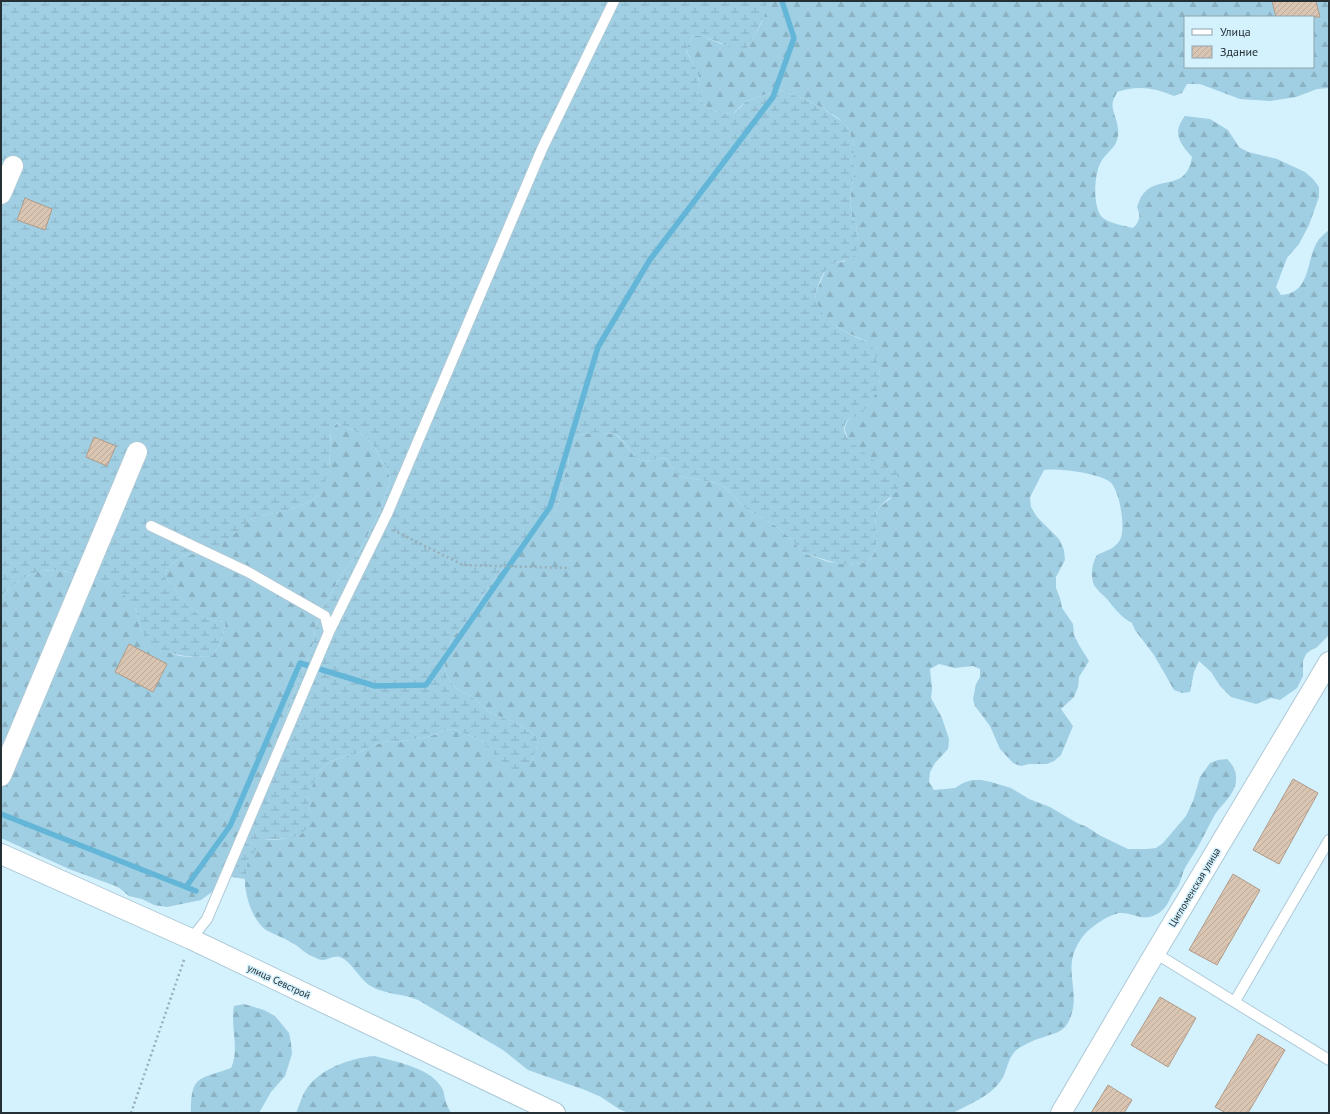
<svg xmlns="http://www.w3.org/2000/svg" width="1330" height="1114" viewBox="0 0 1330 1114" font-family="'PT Sans',sans-serif">
<style>
.forest{fill:url(#forest-firs);fill-rule:evenodd}
.wetland{fill:url(#wetland-marsh)}
.lines{fill:none;stroke-linecap:round;stroke-linejoin:round}
.stream{stroke:#63b6d7;stroke-width:5.5}
.building{fill:url(#building-hatch);stroke:#b09b89}
.lane-casing{stroke:#adc9d6;stroke-width:12}
.street-casing{stroke:#adc9d6;stroke-width:22}
.path{stroke:#97aeb8;stroke-width:2.5;stroke-dasharray:2 3;stroke-linecap:butt}
.lane{stroke:#fff;stroke-width:10}
.street{stroke:#fff;stroke-width:20}
.labels{text-anchor:middle;stroke-width:3;stroke-linejoin:round;paint-order:stroke}
.street-label{font-size:10px;fill:#253035;stroke:#d4f1fe}
</style>
<defs>
<pattern id="forest-firs" width="22" height="20" patternUnits="userSpaceOnUse"><rect width="22" height="20" fill="#a0cfe3"/><path d="M5 1l3.5 6h-7zM16 11l3.5 6h-7z" fill="#8ab2c3"/></pattern>
<pattern id="wetland-marsh" width="20" height="14" patternUnits="userSpaceOnUse"><rect width="20" height="14" fill="#a0cfe3"/><path d="M1 5h8M5 5V1M11 12h8M15 12V8" fill="none" stroke="#8ab2c3"/></pattern>
<pattern id="building-hatch" width="6" height="6" patternUnits="userSpaceOnUse"><rect width="6" height="6" fill="#dac5b2"/><path d="M-1 1l2-2M0 6l6-6M5 7l2-2" fill="none" stroke="#bbaa9a"/></pattern>
</defs>
<rect width="100%" height="100%" fill="#d4f1fe"/>
<path class="forest" d="M 766,1 L 1329,1 L 1329,88 L 1317,89 L 1296,97 L 1270,101 L 1240,99 L 1200,84 L 1187,84 L 1182,93 L 1174,96 C 1154,88 1138,85 1117,92 C 1116,95 1114,98 1113,101 C 1110,112 1122,124 1117,140 C 1115,148 1105,154 1101,162 C 1094,173 1092,209 1103,218 C 1109,223 1125,226 1133,228 C 1140,221 1141,216 1137,207 C 1139,202 1140,197 1144,193 C 1160,175 1186,192 1192,157 C 1179,142 1172,133 1185,116 L 1210,119 L 1228,130 L 1239,147 L 1248,152 L 1277,159 L 1305,172 L 1313,179 L 1319,187 L 1319,197 L 1309,225 L 1299,244 L 1287,258 L 1276,287 L 1281,295 C 1310,293 1306,264 1316,244 C 1319,238 1324,234 1329,230 L 1329,635 L 1316,648 L 1311,650 L 1306,654 L 1303,661 L 1303,676 L 1297,688 L 1280,700 L 1271,698 L 1256,704 L 1231,697 L 1220,686 L 1211,672 L 1199,661 L 1194,672 L 1190,692 L 1182,693 L 1174,690 L 1154,655 L 1135,630 L 1132,623 C 1121,617 1115,609 1107,599 C 1103,595 1097,590 1094,585 C 1090,575 1092,563 1097,555 C 1105,551 1115,549 1120,540 C 1126,529 1120,490 1110,482 C 1099,473 1057,468 1044,470 L 1030,497 L 1031,507 L 1037,517 L 1059,539 L 1064,550 L 1065,560 L 1056,577 L 1056,588 L 1060,598 L 1062,608 L 1073,624 L 1074,635 L 1079,645 L 1089,661 L 1079,677 L 1078,687 L 1074,697 L 1061,709 L 1073,726 L 1061,755 L 1054,761 L 1047,764 L 1029,764 L 1021,766 L 1013,763 L 1000,749 L 990,726 L 975,706 L 973,699 L 976,684 L 980,677 L 980,669 L 973,666 L 955,668 L 939,664 L 930,669 L 932,688 L 931,698 L 942,718 L 949,739 L 948,749 L 935,763 L 930,772 L 929,782 L 934,790 L 955,788 L 963,783 L 972,780 L 981,780 L 991,782 L 1011,788 L 1029,799 L 1050,807 L 1077,823 L 1087,827 L 1101,836 L 1128,849 L 1147,849 L 1156,848 L 1163,843 L 1186,816 L 1193,801 L 1200,777 L 1210,763 L 1218,760 L 1227,759 C 1235,767 1238,774 1235,786 C 1231,799 1219,806 1213,818 C 1208,827 1204,836 1199,845 C 1195,853 1189,860 1185,868 C 1182,874 1181,882 1177,888 C 1176,890 1173,892 1172,895 C 1168,902 1167,907 1160,912 C 1143,924 1135,912 1120,913 C 1109,914 1091,927 1084,935 C 1059,966 1081,987 1071,1016 C 1065,1032 1058,1032 1044,1037 C 1036,1039 1026,1044 1019,1048 C 1007,1056 1008,1071 1000,1082 C 989,1097 969,1104 953,1113 L 628,1113 L 619,1109 L 601,1097 L 585,1090 L 528,1070 L 503,1050 L 418,1000 C 402,993 384,995 369,985 C 359,978 351,961 340,957 C 334,955 328,960 323,960 C 320,960 316,958 314,957 C 305,954 301,948 294,944 C 285,938 275,935 266,930 C 249,918 239,878 248,860 C 252,852 258,846 263,840 C 275,840 288,839 300,835 L 309,813 L 310,804 L 308,797 L 310,789 L 318,772 L 331,761 L 358,753 L 373,745 L 389,741 L 399,742 L 427,737 L 437,734 L 444,730 L 453,729 L 481,740 L 488,747 L 532,760 L 538,745 L 537,737 L 517,723 L 490,713 L 470,695 L 462,692 L 456,688 L 447,677 L 444,662 L 452,638 L 471,616 L 486,590 L 523,544 L 535,533 L 545,519 L 554,515 C 559,505 561,495 562,483 C 563,477 567,472 568,466 C 570,458 566,449 570,442 C 575,435 590,432 599,433 C 603,433 609,433 614,434 C 623,438 630,451 636,459 L 645,461 L 666,458 L 678,476 L 716,483 L 725,487 L 746,509 L 776,526 L 792,540 L 803,553 L 829,562 L 849,565 L 868,562 C 880,548 876,542 875,525 C 875,520 877,514 877,509 L 891,498 L 879,464 C 868,457 837,438 847,422 C 850,416 858,416 862,412 C 869,406 880,387 880,378 C 881,368 870,350 866,341 C 851,335 828,324 819,310 C 817,305 816,299 815,294 L 827,267 L 835,263 L 845,261 L 858,239 L 856,224 L 852,217 L 850,202 L 854,171 L 854,145 L 848,128 L 838,118 L 821,107 L 802,98 L 779,90 L 746,101 L 733,114 C 715,113 701,110 698,89 C 698,84 699,79 698,73 C 695,65 690,58 686,50 L 693,35 L 703,36 L 721,44 L 748,47 C 756,32 767,18 766,1 ZM 1185,17 L 1313,17 L 1313,67 L 1185,67 Z
M 337,423 L 365,436 L 375,448 L 381,461 L 386,466 L 389,475 L 390,483 L 379,512 L 361,549 L 341,575 L 320,613 L 315,629 L 313,644 L 292,697 L 283,729 L 220,886 L 201,900 L 167,907 L 154,905 L 142,899 L 129,896 L 118,887 L 69,869 L 1,838 L 1,596 C 9,587 30,572 42,571 C 71,568 112,580 132,602 C 139,611 137,622 141,631 C 146,640 166,652 176,655 C 187,658 201,657 212,656 C 220,646 224,635 225,622 C 219,621 212,620 206,618 C 188,612 176,590 165,577 L 167,568 L 182,556 L 198,553 L 239,529 L 253,518 L 295,508 L 310,501 L 317,496 L 329,469 L 331,430 Z
M 244,1004 L 264,1010 L 275,1016 L 289,1033 L 291,1043 L 292,1054 L 285,1076 L 271,1092 L 259,1113 L 191,1113 C 191,1074 199,1080 231,1068 C 240,1049 230,1026 234,1006 Z
M 375,1056 C 396,1062 433,1068 443,1090 C 444,1092 444,1096 445,1099 C 446,1104 449,1109 451,1113 L 296,1113 C 299,1106 301,1099 304,1093 C 317,1069 350,1058 375,1056 Z"/>
<path class="wetland" d="M 1,1 L 766,1 L 767,10 L 756,33 L 748,47 L 740,51 L 703,36 L 693,35 L 686,51 C 690,58 695,65 698,73 C 699,79 698,84 698,89 C 701,110 715,113 733,114 L 740,108 L 746,101 L 779,90 L 802,98 L 821,107 L 844,123 L 848,128 L 854,145 L 854,171 L 850,202 L 852,217 L 856,224 L 858,239 L 857,250 L 853,258 C 847,260 841,261 835,263 C 823,267 819,284 815,295 C 820,316 831,324 850,334 C 861,341 873,340 876,356 C 877,363 880,370 880,377 C 881,389 870,403 863,412 C 859,416 851,416 847,421 C 838,434 853,443 861,450 C 867,455 872,460 879,463 C 884,466 890,468 896,470 L 900,484 L 897,491 L 877,509 L 875,525 L 877,540 L 876,548 L 873,555 L 868,562 L 849,565 L 839,564 L 803,553 L 792,540 L 776,526 L 746,509 L 725,487 L 716,483 L 678,476 L 666,458 L 645,461 L 636,459 C 630,451 623,437 614,434 C 609,433 603,433 598,433 C 590,432 575,435 570,442 C 566,449 570,458 568,466 C 567,472 563,477 562,483 C 561,495 559,505 554,515 L 545,519 L 535,533 L 523,544 L 486,590 L 471,616 L 452,638 L 444,662 L 447,677 L 456,688 L 462,692 L 470,695 L 490,713 L 517,723 L 537,737 L 538,745 L 532,760 L 526,768 L 517,770 L 507,768 L 481,740 L 453,729 L 444,730 L 437,734 L 427,737 L 399,742 L 389,741 L 373,745 L 358,753 L 331,761 L 318,772 L 308,797 L 310,804 L 309,821 L 306,829 L 300,835 L 291,838 L 263,840 L 248,860 L 245,879 L 225,876 L 283,729 L 292,697 L 313,644 L 315,629 L 320,613 L 341,575 L 361,549 L 379,512 L 390,483 L 389,475 L 386,466 L 381,461 L 375,448 L 365,436 L 337,423 L 331,430 L 329,469 L 323,488 L 317,496 L 310,501 L 295,508 L 253,518 L 231,537 L 215,548 L 206,551 L 182,556 L 167,568 L 165,577 C 176,590 189,612 206,618 C 212,620 219,621 225,622 C 224,635 220,646 212,656 C 190,659 153,655 141,631 C 137,622 139,611 132,603 C 112,580 71,568 42,571 C 30,572 9,587 1,596 Z"/>
<g class="lines">
<path class="stream" d="M 1,814 L 196,891
M 186,887 L 230,826 L 300,663 L 375,686 L 426,685 L 550,507 L 598,347 L 649,261 L 773,97 L 794,38 L 782,1"/>
</g>
<path class="building" d="M 1272,1 L 1316,1 L 1320,17 L 1276,17 Z
M 25,198 L 52,209 L 45,230 L 17,220 Z
M 94,437 L 116,446 L 107,466 L 86,457 Z
M 129,644 L 167,664 L 153,692 L 115,672 Z
M 1293,779 L 1318,793 L 1279,864 L 1253,850 Z
M 1233,874 L 1260,890 L 1217,965 L 1189,950 Z
M 1160,997 L 1196,1018 L 1168,1067 L 1131,1045 Z
M 1258,1034 L 1285,1050 L 1248,1113 L 1226,1113 L 1215,1107 Z
M 1108,1085 L 1132,1100 L 1124,1113 L 1091,1113 Z"/>
<g class="lines">
<g class="lane-casing">
<path id="lane" d="M 151,526 L 248,572 L 325,616 L 329,632
M 191,939 L 207,919 L 329,632 L 387,514 L 542,149 L 614,1
M 1155,953 L 1329,1060
M 1235,1001 L 1329,840"/>
</g>
<g class="street-casing">
<path id="street" d="M 1,194 L 13,166
M 1,776 L 137,452
M 1,854 L 191,939 L 555,1113
M 1061,1113 L 1155,953 L 1329,662"/>
</g>
<path class="path" d="M 393,530 L 463,565 L 570,568
M 131,1113 L 185,957"/>
<use href="#lane" class="lane"/>
<use href="#street" class="street"/>
</g>
<g class="labels">
<g class="street-label">
<text transform="translate(1194 887) rotate(-59)" y="4">Цигломенская улица</text>
<text transform="translate(279 981) rotate(25)" y="4">улица Севстрой</text>
</g>
</g>
<rect width="1330" height="1114" fill="none" stroke="#253035" stroke-width="4"/>
<rect x="1184" y="16" width="130" height="52" fill="#d4f1fe" stroke="#8ea4ae"/>
<rect x="1192" y="29" width="20" height="6" fill="#ffffff" stroke="#8ea4ae"/>
<text x="1220" y="36" font-size="12" fill="#253035">Улица</text>
<rect x="1192" y="46" width="20" height="12" fill="url(#building-hatch)" stroke="#8ea4ae"/>
<text x="1220" y="56" font-size="12" fill="#253035">Здание</text>
</svg>
